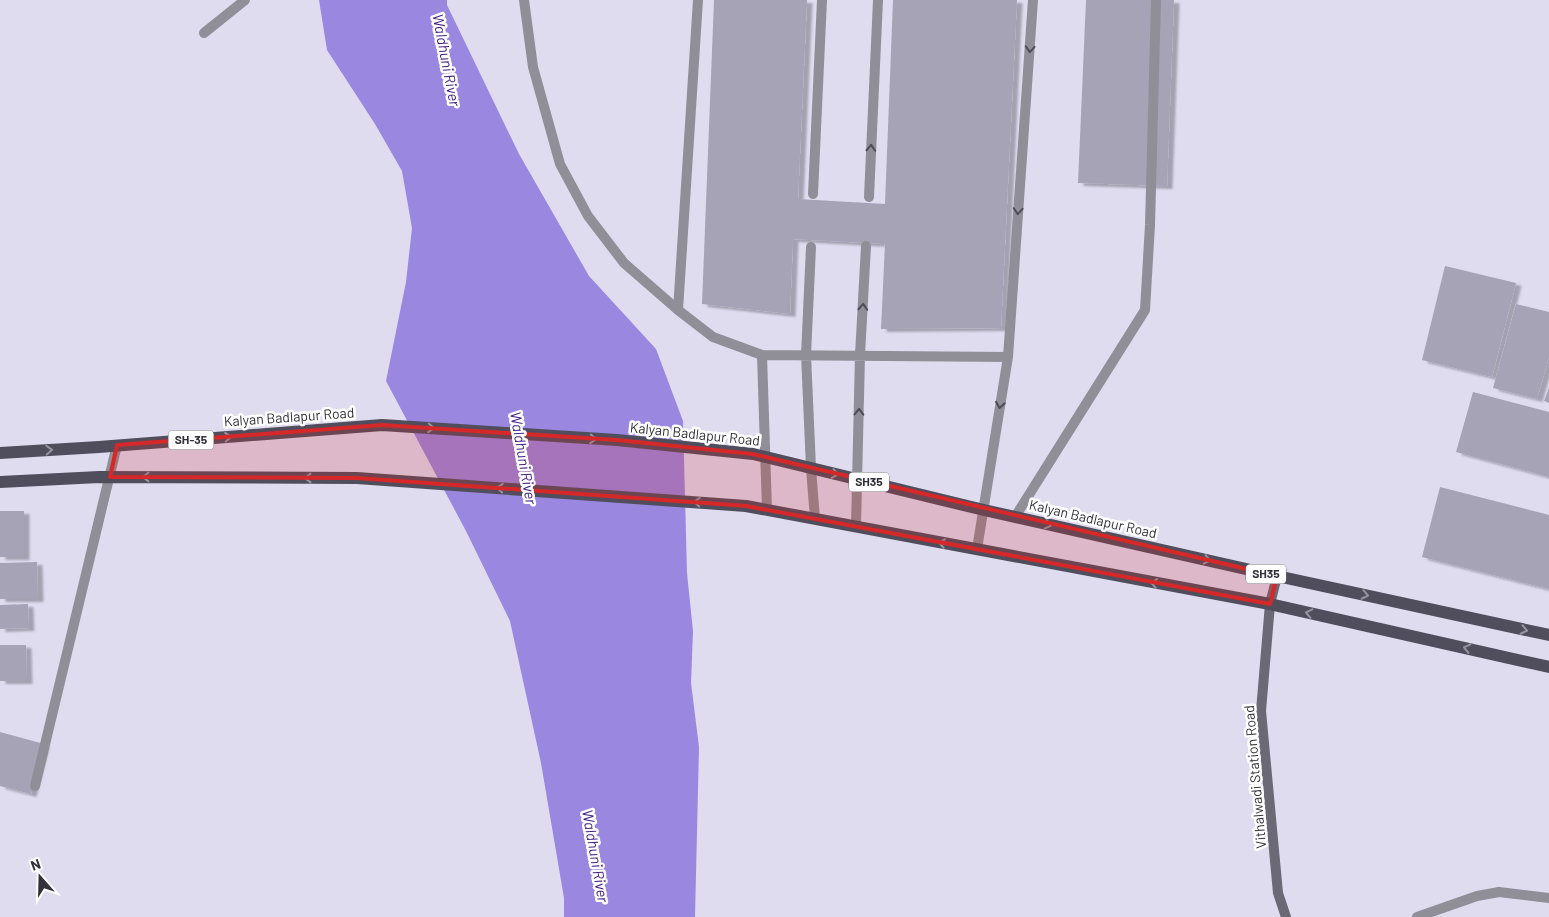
<svg xmlns="http://www.w3.org/2000/svg" width="1549" height="917" viewBox="0 0 1549 917" font-family="Barlow,sans-serif">
<style>
.water{fill:#9a87df}
.building{fill:#a6a3b7;filter:url(#shadow)}
.lines{fill:none;stroke-linecap:round;stroke-linejoin:round}
.lane{stroke:#908f97;stroke-width:10}
.street{stroke:#908f97;stroke-width:10}
.secondary{stroke:#6b6975;stroke-width:10}
.primary{stroke:#504e5d;stroke-width:12}
.oneway{stroke:#4e4d55}
.oneway2{stroke:#96959e}
.marked{fill:#d62828;fill-opacity:0.2;stroke:#d62828;stroke-width:4;stroke-linejoin:round}
.labels{text-anchor:middle;stroke-width:5;stroke-linejoin:round;paint-order:stroke}
.shield{fill:#fff;stroke:#706f74;stroke-width:1}
.shield-label{font-size:12px;font-weight:bold;fill:#323139}
.street-label{font-size:14px;fill:#323139;stroke:#fff}
.water-label{font-size:15px;font-style:italic;fill:#431e85;stroke:#fff}
</style>
<defs>
<filter id="shadow"><feDropShadow dx="5.5" dy="3" stdDeviation="1" flood-color="#0004"/></filter>
</defs>
<rect width="100%" height="100%" fill="#dfdcf0"/>
<path class="water" d="M 319,0 L 447,0 L 447,5 L 519,154 L 589,276 L 656,349 L 683,421 L 687,573 L 693,631 L 691,683 L 699,747 L 695,917 L 564,917 L 564,898 L 541,763 L 510,621 L 466,531 L 386,381 L 406,282 L 412,228 L 402,171 L 375,124 L 327,50 Z"/>
<path class="building" d="M 714,0 L 807,0 L 798,199 L 885,204 L 893,0 L 1017,0 L 1001,328 L 881,329 L 885,244 L 793,239 L 790,314 L 702,304 Z
M 1086,0 L 1174,0 L 1167,186 L 1078,183 Z
M 1445,266 L 1516,283 L 1492,377 L 1422,360 Z
M 1516,304 L 1549,312 L 1549,357 L 1537,399 L 1493,388 Z
M 1549,388 L 1549,403 L 1544,401 Z
M 1473,392 L 1549,412 L 1549,477 L 1456,452 Z
M 1440,487 L 1549,515 L 1549,589 L 1422,557 Z
M 0,511 L 24,511 L 24,557 L 0,557 Z
M 37,562 L 38,599 L 0,599 L 0,563 Z
M 28,604 L 29,628 L 0,629 L 0,605 Z
M 0,645 L 26,645 L 27,681 L 0,681 Z
M 0,732 L 44,744 L 31,794 L 0,786 Z"/>
<g class="lines">
<path class="lane" d="M 524,0 L 533,67 L 560,164 L 588,216 L 624,263 L 678,310 L 713,337 L 762,355 L 1008,357
M 813,194 L 822,0
M 869,197 L 878,0
M 811,247 L 806,355 L 811,468 L 815,519
M 678,310 L 698,0
M 762,355 L 767,510
M 1015,517 L 1145,310 L 1150,225 L 1156,0
M 856,526 L 860,355 L 866,246
M 977,549 L 1008,357 L 1033,0"/>
<path class="street" d="M 204,33 L 245,0
M 35,786 L 117,445
M 1417,917 L 1477,896 L 1499,892 L 1549,898"/>
<path class="secondary" d="M 1277,576 L 1270,604 L 1261,711 L 1278,893 L 1286,917"/>
<path class="primary" d="M 0,453 L 99,447 L 382,425 L 617,440 L 753,454 L 984,510 L 1277,576 L 1549,635
M 0,482 L 99,477 L 357,478 L 746,506 L 1270,604 L 1549,667"/>
</g>
<defs><path id="oneway-chevron" d="M-2-3.5L2.5 0L-2 3.5" fill="none" stroke-width="1.6" stroke-linecap="round" stroke-linejoin="round" transform="scale(1.25)"/></defs>
<g class="oneway">
<use href="#oneway-chevron" transform="translate(1030 49) rotate(94)"/>
<use href="#oneway-chevron" transform="translate(871 148) rotate(-87)"/>
<use href="#oneway-chevron" transform="translate(1018 211) rotate(94)"/>
<use href="#oneway-chevron" transform="translate(863 307) rotate(-87)"/>
<use href="#oneway-chevron" transform="translate(1000 405) rotate(99)"/>
<use href="#oneway-chevron" transform="translate(859 412) rotate(-89)"/>
</g>
<g class="oneway2">
<use href="#oneway-chevron" transform="translate(431 428) rotate(4)"/>
<use href="#oneway-chevron" transform="translate(228 437) rotate(-4)"/>
<use href="#oneway-chevron" transform="translate(593 439) rotate(4)"/>
<use href="#oneway-chevron" transform="translate(49 450) rotate(-3)"/>
<use href="#oneway-chevron" transform="translate(835 474) rotate(12)"/>
<use href="#oneway-chevron" transform="translate(146 477) rotate(-180)"/>
<use href="#oneway-chevron" transform="translate(308 478) rotate(-180)"/>
<use href="#oneway-chevron" transform="translate(500 488) rotate(-176)"/>
<use href="#oneway-chevron" transform="translate(697 502) rotate(-176)"/>
<use href="#oneway-chevron" transform="translate(1048 525) rotate(13)"/>
<use href="#oneway-chevron" transform="translate(942 543) rotate(-169)"/>
<use href="#oneway-chevron" transform="translate(1207 560) rotate(13)"/>
<use href="#oneway-chevron" transform="translate(1154 583) rotate(-169)"/>
<use href="#oneway-chevron" transform="translate(1365 595) rotate(12)"/>
<use href="#oneway-chevron" transform="translate(1309 613) rotate(-167)"/>
<use href="#oneway-chevron" transform="translate(1524 630) rotate(12)"/>
<use href="#oneway-chevron" transform="translate(1467 648) rotate(-167)"/>
</g>
<path class="marked" d="M 382,425 L 617,440 L 753,454 L 1277,576 L 1270,604 L 746,506 L 357,478 L 110,477 L 117,445 Z"/>
<g class="labels">
<g class="shield">
<rect x="168.5" y="430.5" width="45" height="19" rx="4"/>
<rect x="849" y="472.5" width="40" height="19" rx="4"/>
<rect x="1246" y="564.5" width="40" height="19" rx="4"/>
</g>
<g class="shield-label">
<text x="191" y="444">SH-35</text>
<text x="869" y="486">SH35</text>
<text x="1266" y="578">SH35</text>
</g>
<g class="street-label">
<text transform="translate(289 417) rotate(-4)" y="5">Kalyan Badlapur Road</text>
<text transform="translate(695 434) rotate(6)" y="5">Kalyan Badlapur Road</text>
<text transform="translate(1093 519) rotate(13)" y="5">Kalyan Badlapur Road</text>
<text transform="translate(1255 777) rotate(-95)" y="5">Vithalwadi Station Road</text>
</g>
<g class="water-label">
<text transform="translate(446 60) rotate(79)" y="5">Waldhuni River</text>
<text transform="translate(523 458) rotate(80)" y="5">Waldhuni River</text>
<text transform="translate(595 856) rotate(80)" y="5">Waldhuni River</text>
</g>
</g>
<g transform="translate(40 877) rotate(340)" stroke="#ffffff" stroke-width="4" paint-order="stroke">
<path d="M0-4L9 19L0 12L-9 19Z" fill="#323139"/>
<text y="-8" font-size="14" font-weight="bold" text-anchor="middle" fill="#323139">N</text>
</g>
</svg>
